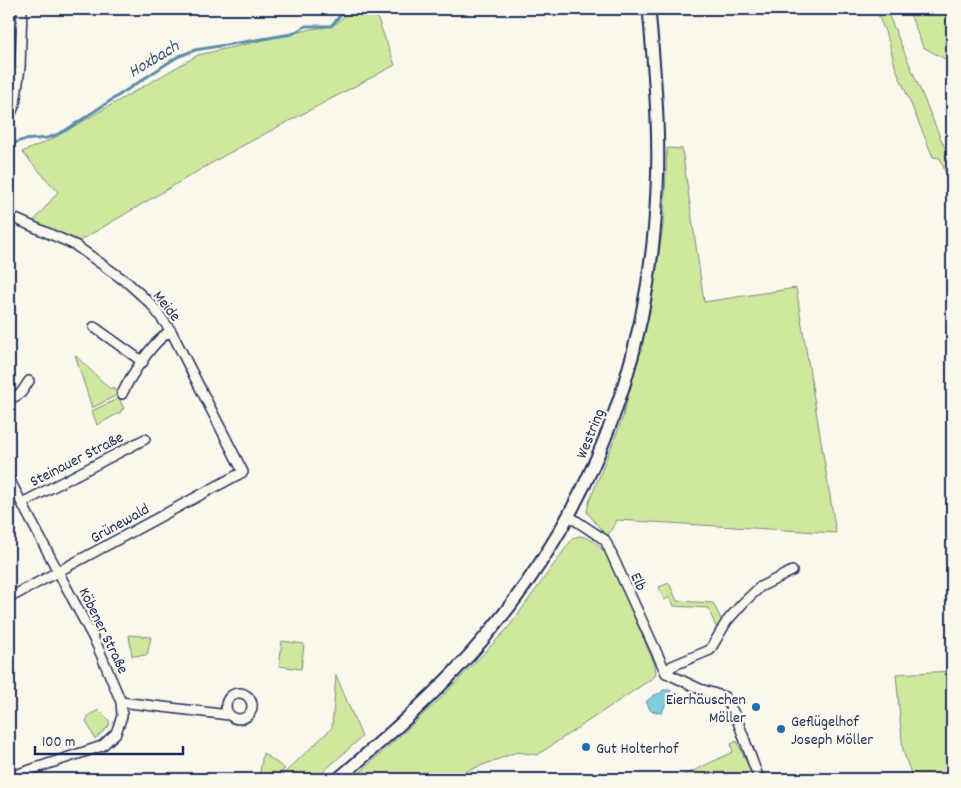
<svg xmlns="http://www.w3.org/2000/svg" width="961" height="788" viewBox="0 0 961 788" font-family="Dekko,sans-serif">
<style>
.green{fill:#d0e89d;stroke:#768c7e}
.water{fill:#80cedd;stroke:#588eaa}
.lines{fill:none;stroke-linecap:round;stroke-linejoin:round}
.stream{stroke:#588eaa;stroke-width:3}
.minor-casing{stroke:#1b2f5e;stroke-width:12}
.secondary-casing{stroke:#1b2f5e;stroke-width:15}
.minor{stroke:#fbf7ec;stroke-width:9}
.secondary{stroke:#fbf7ec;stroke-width:11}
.poi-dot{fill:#1f6fb2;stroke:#fbf7ec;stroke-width:2}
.labels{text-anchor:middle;stroke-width:4.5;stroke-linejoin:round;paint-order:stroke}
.street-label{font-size:16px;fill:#1b2f5e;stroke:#fbf7ec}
.poi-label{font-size:16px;fill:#1b2f5e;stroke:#fbf7ec;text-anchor:start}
.water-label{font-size:18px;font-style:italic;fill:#34577e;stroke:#fbf7ec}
</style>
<rect width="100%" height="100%" fill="#fbf7ec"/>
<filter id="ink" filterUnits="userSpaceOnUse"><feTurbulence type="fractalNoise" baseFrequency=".02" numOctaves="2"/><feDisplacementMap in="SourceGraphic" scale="10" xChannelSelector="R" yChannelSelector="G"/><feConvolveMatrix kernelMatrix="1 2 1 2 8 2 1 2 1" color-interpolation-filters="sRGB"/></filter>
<g filter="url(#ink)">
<path class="green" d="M 348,9 L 374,9 L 395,65 L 227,154 L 76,243 L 33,222 L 58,192 L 22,152 L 52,139 L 198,55 L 312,29 C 330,27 340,26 348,9 Z
M 876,9 L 886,9 L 892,23 L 952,165 L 952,190 L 940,158 L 933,157 L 895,66 L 889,42 Z
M 908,9 L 952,9 L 952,63 L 923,47 Z
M 667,148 L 682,149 L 704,302 L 796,288 L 836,533 L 617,520 L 607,537 L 587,512 L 589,502 L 622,420 L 650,311 L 664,219 Z
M 75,355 L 110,389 L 113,387 L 117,395 L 92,408 Z
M 119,398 L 124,409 L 121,410 L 121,412 L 97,425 L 92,411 Z
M 580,536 C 593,538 599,546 608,556 L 655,665 L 656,673 L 653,678 L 537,755 L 517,752 L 446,779 L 353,779 L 439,700 L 508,628 L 573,538 Z
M 669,583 L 677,601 L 713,603 L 723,623 L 718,631 L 708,608 L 674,606 L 670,597 L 664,600 L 659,587 Z
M 129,635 L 151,637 L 147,655 L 132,656 Z
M 282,641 L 304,644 L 301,669 L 279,666 Z
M 952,671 L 952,779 L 913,779 L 903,751 L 896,674 Z
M 336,675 L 362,737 L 315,779 L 278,779 L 332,728 Z
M 99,710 L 109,720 L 109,726 L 95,739 L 86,721 L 89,715 Z
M 737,741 L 750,770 L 745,779 L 676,779 L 733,752 L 731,744 Z
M 263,753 L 285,769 L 272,779 L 259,779 Z"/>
<path class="water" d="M 663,690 L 671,690 L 662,713 L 651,711 L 646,702 L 654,695 L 661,693 Z"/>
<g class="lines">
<path class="stream" d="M 9,147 C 20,137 34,140 47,138 C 53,137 60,133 66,130 L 177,57 L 195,50 L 292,34 L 306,26 L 331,26 L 346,9"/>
<g class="minor-casing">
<path id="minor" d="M 9,118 L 15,104 L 20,68 L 22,9
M 9,216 L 75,245 L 128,283 L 151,304 L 171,331 L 243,472 L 9,598
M 94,327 L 143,362
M 122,394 C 130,377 154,339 171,331
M 9,400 L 21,393 L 29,381
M 9,479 L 97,645 L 121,702 L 122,716 L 116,733 L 102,746 L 9,777
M 22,503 L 145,439
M 569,516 L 605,540 L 666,673 L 700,689 L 725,697 L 737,719 L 759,779
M 666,673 L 672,666 L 710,650 L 727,621 L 743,603 L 760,587 L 792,571
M226 706a13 13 0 1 1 26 0a13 13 0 1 1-26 0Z
M 121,702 L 229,715"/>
</g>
<g class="secondary-casing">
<path id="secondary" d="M 338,779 C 390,734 442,689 486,636 C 594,507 650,357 657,189 C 660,129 654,68 649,9"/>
</g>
<use href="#minor" class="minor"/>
<use href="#secondary" class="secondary"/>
</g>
</g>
<g class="poi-dot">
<circle cx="756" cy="707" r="5"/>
<circle cx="781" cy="729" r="5"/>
<circle cx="586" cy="747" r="5"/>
</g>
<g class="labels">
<g class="street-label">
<text transform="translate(168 305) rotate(51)" y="6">Meide</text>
<text transform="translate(589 433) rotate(-68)" y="6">Westring</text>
<text transform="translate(76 458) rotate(-27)" y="6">Steinauer Straße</text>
<text transform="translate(119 522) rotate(-29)" y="6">Grünewald</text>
<text transform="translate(640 581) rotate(66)" y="6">Elb</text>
<text transform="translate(105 630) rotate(64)" y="6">Köbener Straße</text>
</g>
<g class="poi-label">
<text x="746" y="704" text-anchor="end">Eierhäuschen<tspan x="746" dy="18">Möller</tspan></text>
<text x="791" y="726">Geflügelhof<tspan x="791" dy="18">Joseph Möller</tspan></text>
<text x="596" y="753">Gut Holterhof</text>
</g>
<g class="water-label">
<text transform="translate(153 58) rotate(-31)" y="6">Hoxbach</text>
</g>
</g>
<rect width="961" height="788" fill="none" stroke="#fbf7ec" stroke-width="30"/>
<rect x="15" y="15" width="931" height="758" fill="none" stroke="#1b2f5e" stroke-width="2" filter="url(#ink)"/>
<path d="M35 746v8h148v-8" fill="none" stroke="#1b2f5e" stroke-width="2.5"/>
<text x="42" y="746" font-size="15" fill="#1b2f5e" stroke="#fbf7ec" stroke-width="4" paint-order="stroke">100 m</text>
</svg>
